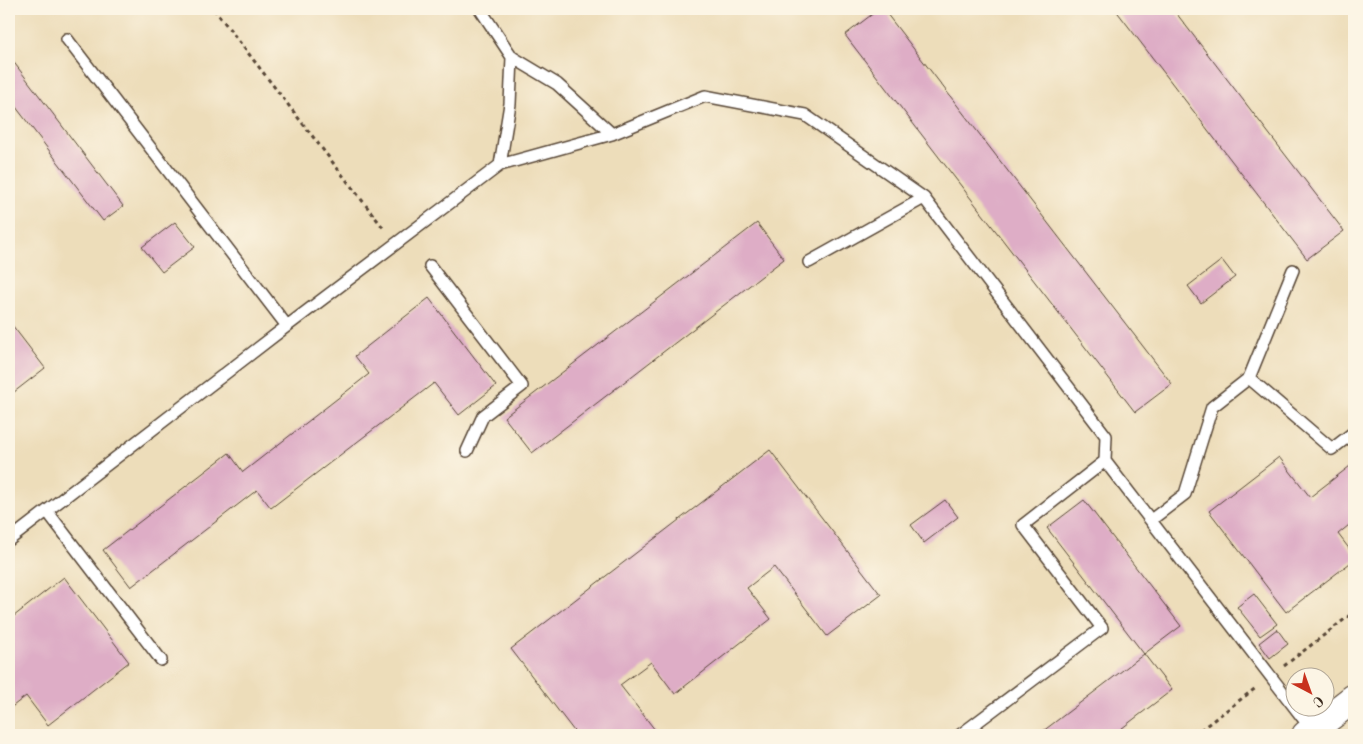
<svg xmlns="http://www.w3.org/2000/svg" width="1363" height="744" viewBox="0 0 1363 744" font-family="'Old Standard TT',serif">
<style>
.building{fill:#deadc6}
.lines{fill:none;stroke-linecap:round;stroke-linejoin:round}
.lane-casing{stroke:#564535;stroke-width:14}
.secondary-casing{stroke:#564535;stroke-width:30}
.path{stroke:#564535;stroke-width:3;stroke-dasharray:4 4;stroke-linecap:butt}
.lane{stroke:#fff;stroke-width:11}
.secondary{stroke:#fff;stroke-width:28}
</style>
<rect width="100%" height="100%" fill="#fcf5e5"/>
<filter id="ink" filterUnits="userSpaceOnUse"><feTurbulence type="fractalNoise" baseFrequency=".02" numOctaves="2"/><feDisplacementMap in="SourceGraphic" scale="10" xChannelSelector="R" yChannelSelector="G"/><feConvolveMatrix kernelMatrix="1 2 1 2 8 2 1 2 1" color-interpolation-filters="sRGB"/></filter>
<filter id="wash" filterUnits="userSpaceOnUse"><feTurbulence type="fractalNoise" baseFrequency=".0096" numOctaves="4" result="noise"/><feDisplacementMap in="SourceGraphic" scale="20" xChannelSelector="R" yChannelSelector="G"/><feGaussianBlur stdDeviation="1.12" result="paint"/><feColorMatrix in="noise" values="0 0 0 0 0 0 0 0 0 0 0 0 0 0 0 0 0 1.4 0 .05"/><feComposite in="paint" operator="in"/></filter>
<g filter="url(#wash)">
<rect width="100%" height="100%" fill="#edddba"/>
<g id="blocks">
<path class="building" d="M 879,9 L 883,9 L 1172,384 L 1135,412 L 845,35 Z
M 1115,9 L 1173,9 L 1344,231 L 1307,259 Z
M 9,56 L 123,206 L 103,221 L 9,98 Z
M 175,222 L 195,247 L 162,272 L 142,247 Z
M 757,223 L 784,259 L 532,453 L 504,417 Z
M 1222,260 L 1235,277 L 1201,303 L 1188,286 Z
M 429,298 L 496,386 L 459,415 L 434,383 L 271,508 L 257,490 L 131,587 L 103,550 L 229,453 L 243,472 L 369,374 L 355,356 Z
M 9,321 L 45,368 L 9,396 Z
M 770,450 L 881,595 L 827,636 L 774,567 L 747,588 L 771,619 L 675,694 L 651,662 L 620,685 L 659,735 L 577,735 L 511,649 Z
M 1279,457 L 1310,497 L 1354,463 L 1354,521 L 1338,534 L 1354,555 L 1354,560 L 1286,612 L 1209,511 Z
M 945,500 L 958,517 L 924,543 L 911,525 Z
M 1084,500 L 1181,626 L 1144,654 L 1047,528 Z
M 64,577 L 129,662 L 48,725 L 26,696 L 9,709 L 9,620 Z
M 1254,594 L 1277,624 L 1260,636 L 1237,607 Z
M 1277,629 L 1288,644 L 1270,658 L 1259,643 Z
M 1144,654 L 1172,690 L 1113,735 L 1038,735 Z"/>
</g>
</g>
<g filter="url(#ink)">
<use href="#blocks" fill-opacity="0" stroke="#564535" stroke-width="1"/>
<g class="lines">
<g class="lane-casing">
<path id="lane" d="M 480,9 L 512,57 L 510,104 L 500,165
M 67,39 L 287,326
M 512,57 L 557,84 L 612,134
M 809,262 L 924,198
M 430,266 L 522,386 L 483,416 L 467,451
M 1249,378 L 1332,449 L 1354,432
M 47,511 L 161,660
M 1151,520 L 1185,494 L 1212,407 L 1249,378 L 1293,270
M 9,540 L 287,326 L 500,165 L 612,134 L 705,96 L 805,115 L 924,198 L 1106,436 L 1105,461 L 1312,730
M 960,735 L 1102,628 L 1023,525 L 1105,461"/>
</g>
<g class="secondary-casing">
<path id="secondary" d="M 1306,735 L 1354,698"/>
</g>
<path class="path" d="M 214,9 L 385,230
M 1284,666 L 1354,612
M 1194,735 L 1257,687"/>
<use href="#lane" class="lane"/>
<use href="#secondary" class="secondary"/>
</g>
</g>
<rect width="1363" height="744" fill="none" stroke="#fcf5e5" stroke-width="30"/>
<g transform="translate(1310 692) rotate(139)"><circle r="24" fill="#fcf5e5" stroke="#afa495"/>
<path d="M0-4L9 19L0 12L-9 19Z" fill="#c8321e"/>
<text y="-8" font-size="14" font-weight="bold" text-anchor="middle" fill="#3b2a1e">С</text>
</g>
</svg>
